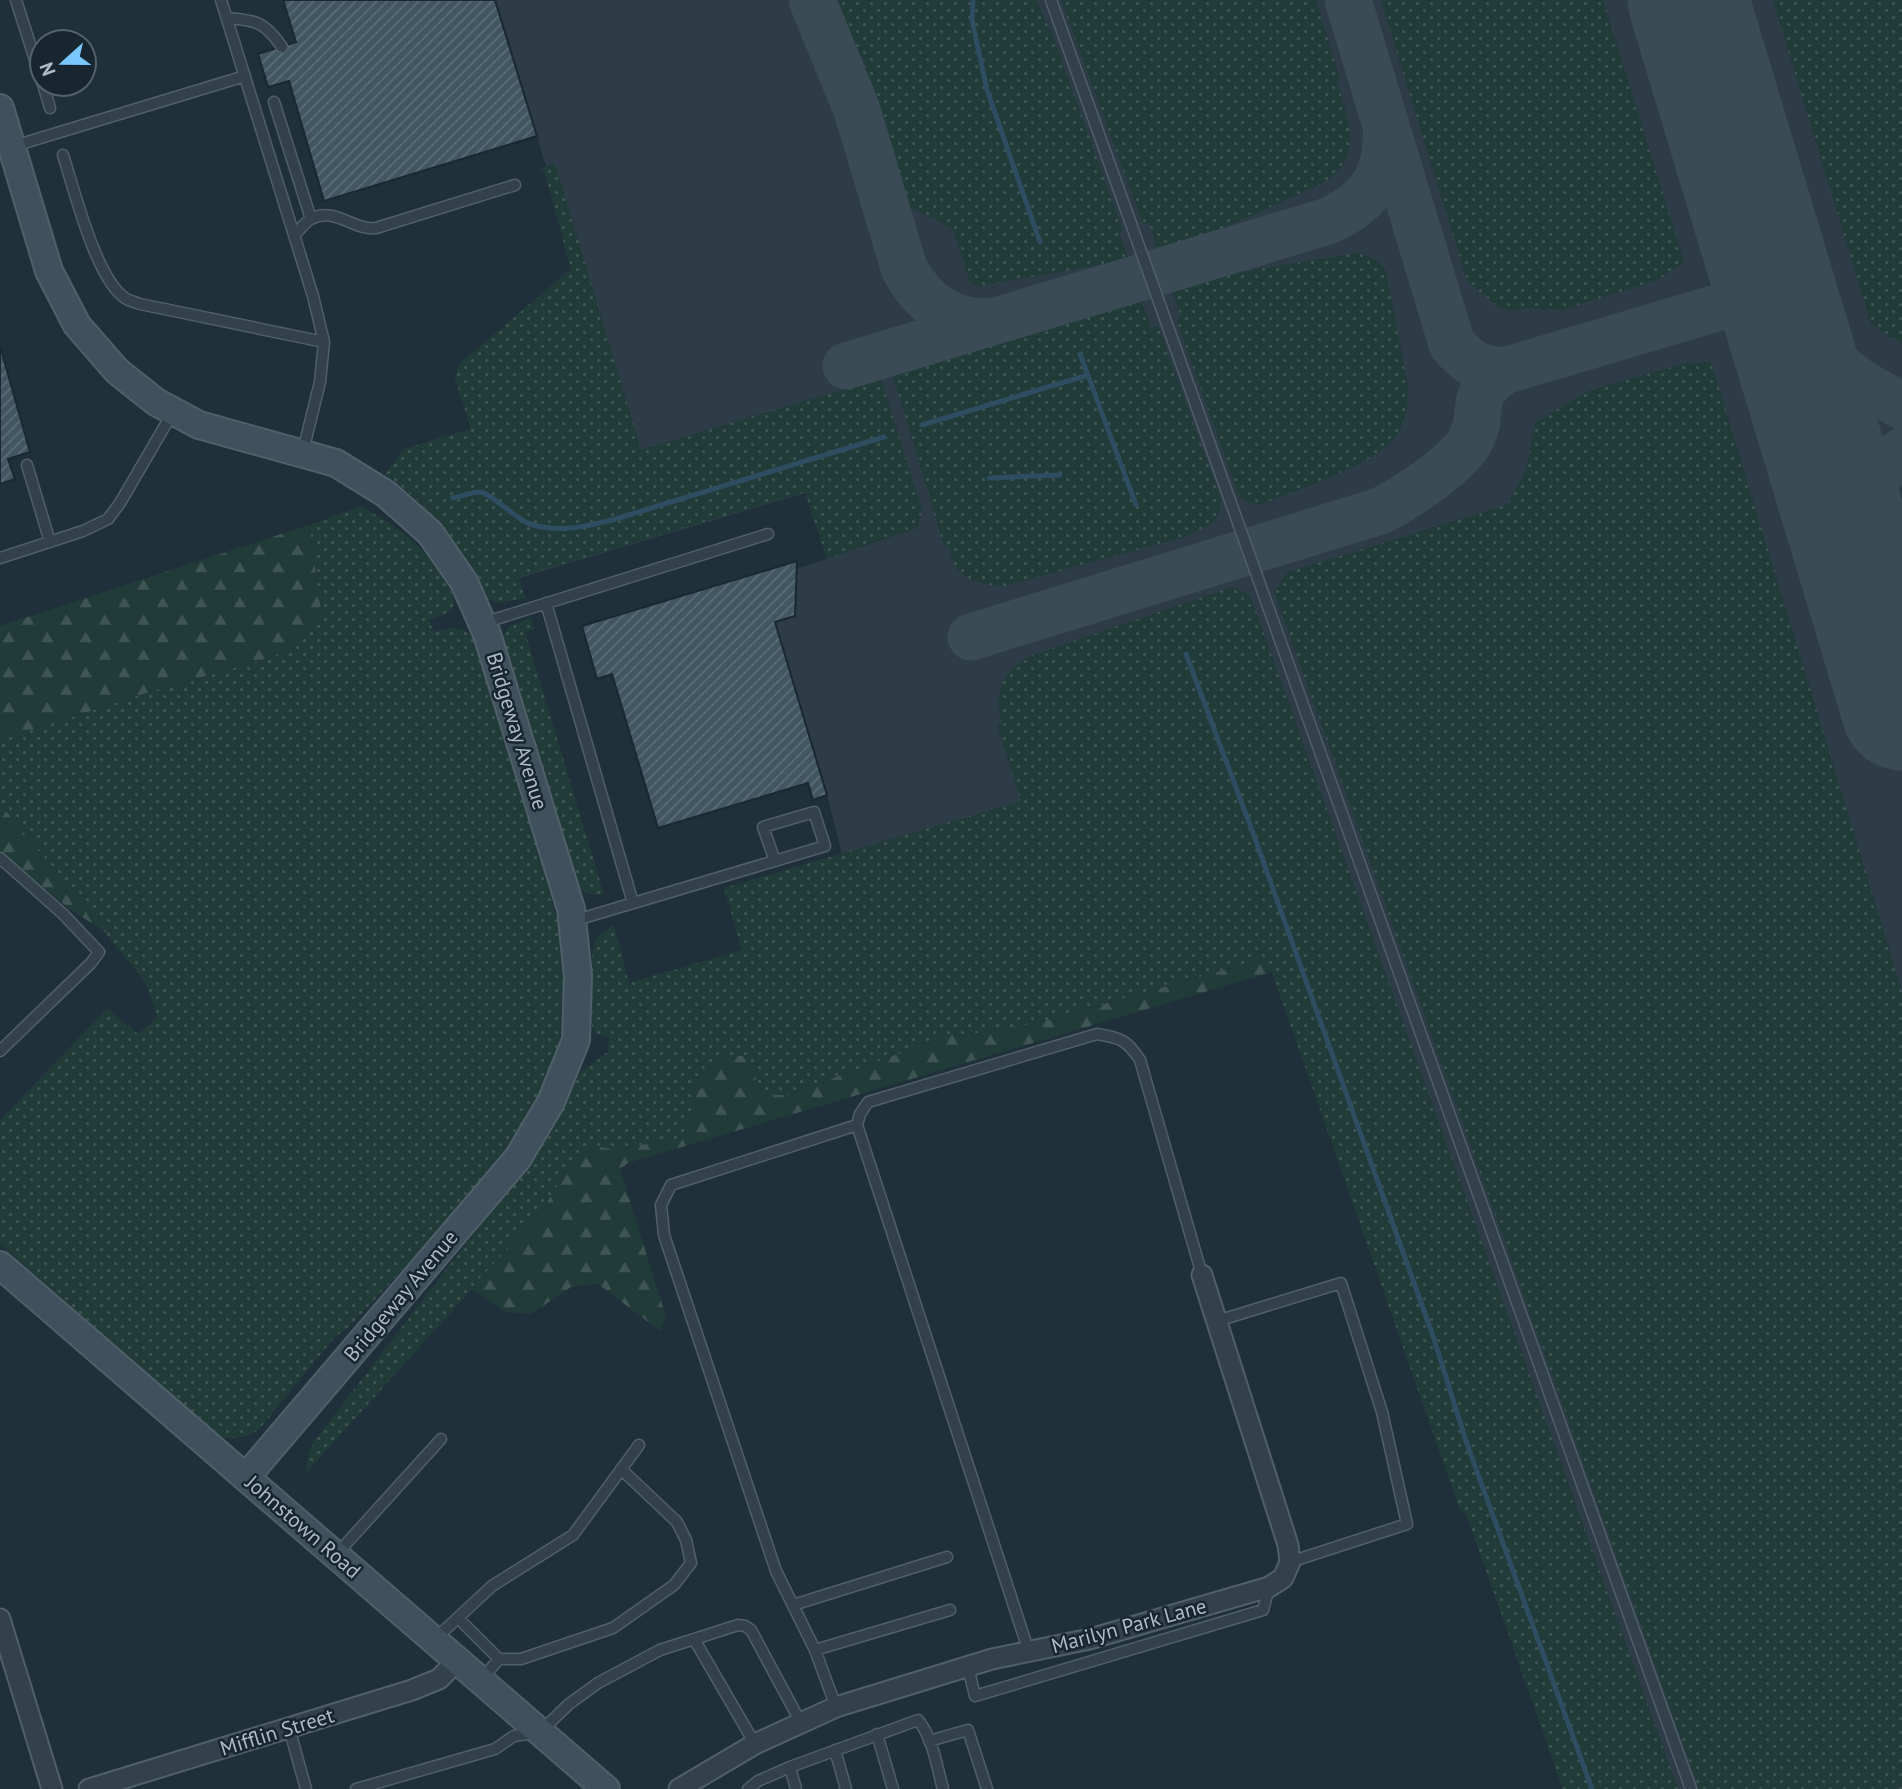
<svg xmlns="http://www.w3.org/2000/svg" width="1902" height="1789" viewBox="0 0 1902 1789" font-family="'PT Sans',sans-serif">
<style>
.airport{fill:#2d3c47}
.green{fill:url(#green-dots)}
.forest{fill:url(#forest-firs)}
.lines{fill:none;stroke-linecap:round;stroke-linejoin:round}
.stream{stroke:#2f4d61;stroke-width:5}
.taxiway{stroke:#3a4b56;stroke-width:47}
.runway{stroke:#3a4b56;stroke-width:121}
.building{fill:url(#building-hatch);stroke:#1a2831;stroke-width:2}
.lane-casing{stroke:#505f68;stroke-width:13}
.street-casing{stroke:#505f68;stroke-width:23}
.secondary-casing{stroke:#505f68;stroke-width:30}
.lane{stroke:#33414a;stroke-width:10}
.street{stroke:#33414a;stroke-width:19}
.secondary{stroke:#40515e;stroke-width:26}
.labels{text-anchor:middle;stroke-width:5;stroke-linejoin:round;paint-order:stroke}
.street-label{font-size:21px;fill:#adbcc7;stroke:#18262f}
</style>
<defs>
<pattern id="green-dots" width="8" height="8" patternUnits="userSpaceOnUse" patternTransform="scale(1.75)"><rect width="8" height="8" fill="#213b39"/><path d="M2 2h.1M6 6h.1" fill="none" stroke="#3f5554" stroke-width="1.8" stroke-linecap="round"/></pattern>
<pattern id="forest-firs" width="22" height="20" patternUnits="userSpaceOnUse" patternTransform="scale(1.75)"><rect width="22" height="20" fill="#213b39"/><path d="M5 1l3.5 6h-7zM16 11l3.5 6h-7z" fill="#3f5554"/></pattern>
<pattern id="building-hatch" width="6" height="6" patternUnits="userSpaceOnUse" patternTransform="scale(1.75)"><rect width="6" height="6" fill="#425662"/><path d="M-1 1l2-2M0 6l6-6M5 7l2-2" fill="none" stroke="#5b6c77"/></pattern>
</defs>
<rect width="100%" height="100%" fill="#1f303a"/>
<path class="airport" d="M 495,0 L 1902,0 L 1902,1789 L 1563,1789 L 1467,1516 L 1460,1510 L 1233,858 L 842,854 L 827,795 L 775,622 L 779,621 L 767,578 L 827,559 L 805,493 L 519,578 L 426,442 L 471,429 L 455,378 L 459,364 L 571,269 L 545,173 L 546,166 Z"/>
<path class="green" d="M 834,0 L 1036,0 L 1054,39 L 1123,231 L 1119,233 L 1129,260 L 979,286 L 970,283 L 953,229 L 908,206 L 863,59 L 845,37 Z
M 1061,0 L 1316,0 L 1340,80 L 1337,81 C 1348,122 1365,156 1323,183 L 1211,234 L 1158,251 L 1149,223 L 1143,224 Z
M 1381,0 L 1603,0 L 1684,262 L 1658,280 L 1563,310 L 1529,308 L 1512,311 L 1497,306 L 1467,281 Z
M 1773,0 L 1902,0 L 1902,344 L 1871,324 Z
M 555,163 L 641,450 L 881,378 L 922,510 L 918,528 L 827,559 L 805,492 L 519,577 L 525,598 L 500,603 L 487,600 C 461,548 433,508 385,474 L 404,449 L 471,429 L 455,378 L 459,364 L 571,269 L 545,173 L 539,169 Z
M 1358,253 C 1370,257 1379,260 1386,271 L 1408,387 C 1408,404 1407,420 1397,435 C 1377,465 1297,489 1262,504 C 1251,504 1245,502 1238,494 L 1176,319 L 1181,316 L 1171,290 L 1214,276 Z
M 1141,298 L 1151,327 L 1158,326 L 1221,500 L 1220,511 L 1213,523 L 1185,537 L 1004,586 C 989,586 971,582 960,572 C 953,566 951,553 948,545 L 944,546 L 893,375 Z
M 1711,362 L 1902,992 L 1902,1789 L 1699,1789 L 1274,591 L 1288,572 L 1507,505 L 1526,470 L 1535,423 L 1588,391 L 1682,364 Z
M 362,506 C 375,515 390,523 403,533 C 418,544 460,586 453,607 C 450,614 435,617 429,620 L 434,632 C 450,628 462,624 473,638 L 512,757 L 559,927 L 565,972 L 564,1010 L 558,1051 L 534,1109 L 515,1141 L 468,1199 L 351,1325 L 334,1338 L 262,1426 C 249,1439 236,1439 219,1437 L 0,1244 L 0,1121 L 107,1008 L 138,1034 L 158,1017 L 145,982 L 0,804 L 0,740 L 162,688 L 273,657 L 317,624 L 321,610 L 309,525 Z
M 1232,587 L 1250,595 L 1678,1789 L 1563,1789 L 1467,1516 L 1460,1510 L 1267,958 L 1037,1023 L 980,1033 L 949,1035 L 788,1095 L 768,1095 L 757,1082 L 697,1076 L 689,1128 L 681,1138 L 614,1150 L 593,1145 L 579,1152 L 538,1216 L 306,1473 L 308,1454 L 315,1440 L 525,1167 L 550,1129 L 579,1073 L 608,1052 L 609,1037 L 596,1033 L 592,1027 C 592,1007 587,955 597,939 C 600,933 608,929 614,925 L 629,983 L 742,950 L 724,888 L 1021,801 L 997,725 L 1002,723 C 994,690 1000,677 1027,657 Z
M 531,618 L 534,629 L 525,632 L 604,894 C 590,895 583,894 575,882 L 502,636 L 509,627 Z"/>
<path class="forest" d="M 309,525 L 321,610 L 317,624 L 273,657 L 162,688 L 0,740 L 0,626 Z
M 0,804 L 108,934 L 70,909 L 0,853 Z
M 1267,958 L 1272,972 L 628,1163 L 620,1169 L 666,1317 L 660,1331 L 598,1284 L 571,1287 L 531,1314 L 505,1312 L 471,1288 L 538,1216 L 579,1152 L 593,1145 L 614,1150 L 681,1138 C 701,1113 682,1074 717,1060 C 729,1055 737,1055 750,1057 L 757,1082 L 768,1095 L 788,1095 L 949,1035 L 980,1033 L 1037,1023 Z"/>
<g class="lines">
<path class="stream" d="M 973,0 L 972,20 L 987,90 L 1040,242
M 1080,354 L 1136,505
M 922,425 L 1088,375
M 989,478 L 1060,475
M 453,498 C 462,496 472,492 480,492 C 489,492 516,519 530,524 C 558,533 585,527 612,520 L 884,437
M 1186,654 L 1253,833 L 1433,1336 L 1466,1441 L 1592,1789"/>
<path class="taxiway" d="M 812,0 L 857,110 L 904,268 C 922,303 953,326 994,321
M 1348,0 L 1452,344 C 1468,363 1479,369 1504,371
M 1762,246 L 1788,299 L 1809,331
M 1735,302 L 1754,302 L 1765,308 L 1861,383 L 1902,406
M 846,366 L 1328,221 C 1372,201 1389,174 1386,124
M 1858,564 C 1855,517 1865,483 1902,451
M 971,637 L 1380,511 C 1405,499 1457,464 1470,441 C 1487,410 1465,398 1504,371 L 1720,307"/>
<path class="runway" d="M 1688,0 L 1902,710"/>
</g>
<path class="building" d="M 283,0 L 495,0 L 537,136 L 324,201 L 289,81 L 268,87 L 258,54 L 296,42 Z
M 0,346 L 30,452 L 8,459 L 15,479 L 0,484 Z
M 797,561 L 795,616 L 775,622 L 827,795 L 813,800 L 808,783 L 658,828 L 612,674 L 597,679 L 582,626 Z"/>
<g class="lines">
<g class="lane-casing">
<path id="lane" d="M 16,0 L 42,82
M 221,0 L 313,296 L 324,342 L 320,382 L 303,451
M 1051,0 L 1691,1789
M 227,18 C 256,20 265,22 282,47
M 43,84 L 50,108
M 274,102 L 311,219
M 14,146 L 245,76
M 63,155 C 74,189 96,279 125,298 C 129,301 135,302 140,304 L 324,342
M 294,235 C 299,231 305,222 311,219 C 334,206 354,231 376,228 L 515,185
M 27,465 L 50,542
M 0,558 L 83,531 L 108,519 L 120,503 L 173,412
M 546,603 L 633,903
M 483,623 L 768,534
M 0,858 L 63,914 L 99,952 L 91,963 L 0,1051
M 573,921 L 825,846 L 814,812 L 763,827 L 775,861
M 1217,1321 L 1341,1283 L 1382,1412 L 1407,1524 L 1290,1562
M 336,1555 L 441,1439
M 793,1605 L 947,1557
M 458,1618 L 499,1659 L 521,1659 L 613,1628 L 674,1585 L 691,1563 L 686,1540 L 677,1522 L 621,1469
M 694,1639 L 755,1744
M 434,1640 L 492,1586 L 573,1535 L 639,1445
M 815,1650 L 950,1610
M 1029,1652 L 857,1125 L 860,1114 L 868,1102 L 1097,1034 C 1121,1038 1127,1040 1140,1060 L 1202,1275
M 968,1667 L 975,1696 L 1263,1610 L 1269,1587
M 481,1680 L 499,1659
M 836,1707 L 815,1650 L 776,1571 L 664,1235 L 661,1205 L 671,1185 L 857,1125
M 289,1728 L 306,1789
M 877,1734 L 893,1789
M 929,1741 L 968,1730 L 987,1789
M 835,1750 L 846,1789
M 356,1789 L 495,1749 L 514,1736 L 540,1732 L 569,1704 L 598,1683 L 660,1650 L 738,1625 L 745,1626 L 751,1630 L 801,1723
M 748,1789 L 758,1781 L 790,1767
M 796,1789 L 790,1767 L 918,1720 C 933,1738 937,1767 943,1789"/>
</g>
<g class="street-casing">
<path id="street" d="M 0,1619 L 52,1789
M 89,1789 L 412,1690 L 439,1679 L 457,1661
M 679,1789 L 755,1744 L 836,1707 L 992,1659 L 1090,1639 L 1269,1587 L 1283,1578 L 1290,1562 L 1288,1545 L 1202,1275"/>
</g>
<g class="secondary-casing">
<path id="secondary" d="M 0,108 L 49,271 L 77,325 L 117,371 L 156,402 L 199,425 L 336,463 L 386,494 L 430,533 L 464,582 L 487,634 L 571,909 L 578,976 L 576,1040 L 551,1102 L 518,1158 L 246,1477
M 0,1265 L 606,1789"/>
</g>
<use href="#lane" class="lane"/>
<use href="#street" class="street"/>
<use href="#secondary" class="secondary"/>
</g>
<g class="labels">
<g class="street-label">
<text transform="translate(517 731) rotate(73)" y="7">Bridgeway Avenue</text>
<text transform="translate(401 1296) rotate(-50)" y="7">Bridgeway Avenue</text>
<text transform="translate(303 1527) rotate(41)" y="7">Johnstown Road</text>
<text transform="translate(1129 1626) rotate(-15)" y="7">Marilyn Park Lane</text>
<text transform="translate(277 1732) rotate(-17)" y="7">Mifflin Street</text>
</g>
</g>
<g transform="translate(63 63) rotate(249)"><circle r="33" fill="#18262f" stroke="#54626c" stroke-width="2"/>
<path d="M0-5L12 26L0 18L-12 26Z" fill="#7ac6ff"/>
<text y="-10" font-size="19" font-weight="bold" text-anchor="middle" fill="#adbcc7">N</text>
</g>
</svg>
